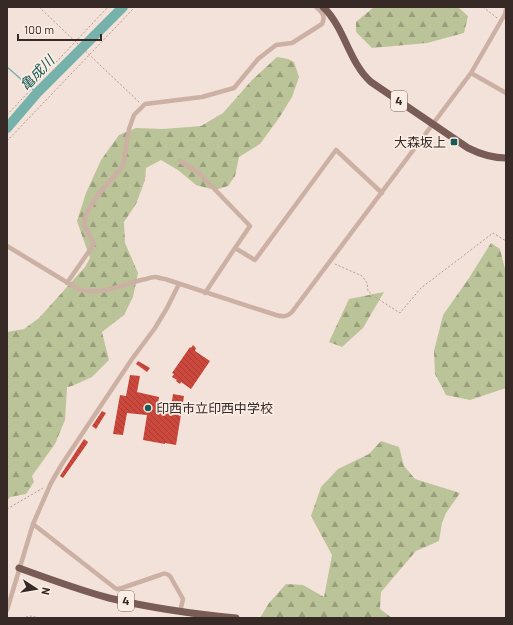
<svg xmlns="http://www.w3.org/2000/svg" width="513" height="625" viewBox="0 0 513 625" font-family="Barlow,'Noto Sans JP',sans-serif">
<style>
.forest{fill:url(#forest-firs)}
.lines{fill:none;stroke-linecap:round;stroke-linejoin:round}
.stream{stroke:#76b2ab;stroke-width:1.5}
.river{stroke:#76b2ab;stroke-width:10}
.building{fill:url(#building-back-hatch)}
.path{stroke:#b7998e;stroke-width:1;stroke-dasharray:2 2;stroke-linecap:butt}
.street{stroke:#ccb0a4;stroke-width:4.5}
.primary{stroke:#795c56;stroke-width:7}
.poi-dot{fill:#195a54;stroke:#faede5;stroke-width:1.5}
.labels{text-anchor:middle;stroke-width:3.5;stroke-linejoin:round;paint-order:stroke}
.shield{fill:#faede5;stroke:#71645f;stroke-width:1}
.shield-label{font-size:12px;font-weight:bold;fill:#362926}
.poi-label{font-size:13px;fill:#362926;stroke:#faede5;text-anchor:end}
.water-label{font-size:14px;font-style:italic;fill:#195a54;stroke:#faede5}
</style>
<defs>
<pattern id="forest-firs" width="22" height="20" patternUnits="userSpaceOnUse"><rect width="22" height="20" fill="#bbc398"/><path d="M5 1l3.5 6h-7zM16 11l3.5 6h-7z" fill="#999e7c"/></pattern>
<pattern id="building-back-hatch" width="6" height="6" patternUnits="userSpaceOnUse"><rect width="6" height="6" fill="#cd483c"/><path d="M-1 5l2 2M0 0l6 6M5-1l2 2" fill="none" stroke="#a73c32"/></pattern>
</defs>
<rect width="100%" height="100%" fill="#f3e2d9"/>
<path class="forest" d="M 374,7 L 458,7 L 468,16 L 464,33 L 427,43 L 372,48 L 356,32 L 356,22 Z
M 277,57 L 288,59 L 294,62 L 299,77 L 292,97 L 279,118 L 260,144 L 239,157 L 235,176 L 228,186 L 215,190 L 196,185 L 178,170 L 161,160 L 146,168 L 145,180 L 136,204 L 124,222 L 125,243 L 138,273 L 133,297 L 124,315 L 102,332 L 109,360 L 92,377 L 72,386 L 67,387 L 65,420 L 55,444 L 32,476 L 34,482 L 26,494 L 10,497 L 7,501 L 7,332 L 24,329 L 39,318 L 85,267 L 90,258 L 77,221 L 86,193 L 101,160 L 119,135 L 136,128 L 163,129 L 201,126 L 223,113 L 252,80 Z
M 491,243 L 500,249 L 506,273 L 506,388 L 470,400 L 446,395 L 435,374 L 434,351 L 443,315 L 469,278 Z
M 384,292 L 363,328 L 342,347 L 329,342 L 349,299 Z
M 381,441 L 399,447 L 404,466 L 415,479 L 460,493 L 446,513 L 442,523 L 439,541 L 416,551 L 381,592 L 380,609 L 392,618 L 260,618 L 269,603 L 286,584 L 303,585 L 324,597 L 332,555 L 311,516 L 321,487 L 338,469 L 369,454 Z"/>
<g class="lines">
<path class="stream" d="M 7,67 L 37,93"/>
<path class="river" d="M 7,128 L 37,93 L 123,7"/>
</g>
<path class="building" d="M 193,345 L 196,348 L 195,351 L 210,361 L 191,389 L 181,382 L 180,384 L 176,381 L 177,380 L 172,377 L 174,374 L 172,373 L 190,347 L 191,348 Z
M 138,361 L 150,368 L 147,372 L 136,364 Z
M 130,375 L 140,376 L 137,392 L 159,397 L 157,410 L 166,412 L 167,407 L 171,408 L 173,394 L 184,396 L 176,445 L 165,443 L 165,444 L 143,440 L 147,415 L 127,413 L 123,435 L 113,434 L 120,395 L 126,396 Z
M 102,411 L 106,413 L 96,429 L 92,426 Z
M 84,439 L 88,442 L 87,444 L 63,478 L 60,476 Z"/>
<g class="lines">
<path class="path" d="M 39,7 L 140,103
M 483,7 L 497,18
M 7,115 L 75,42 L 108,7
M 7,141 L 135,7
M 335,264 L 362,276 L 367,283 L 368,291 L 375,297 L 400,313 L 421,288 L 493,233 L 506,241
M 7,509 L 43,488
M 22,618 L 30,616 L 41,618"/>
<path class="street" d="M 471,73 L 506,93
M 180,161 L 200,174 L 250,226 L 235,248
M 7,246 L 78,289 C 100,297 124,283 146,279 C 149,278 153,277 155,277 C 158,277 162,279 165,279 L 276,315 C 283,317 287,317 292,312 L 471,73 L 505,14 L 506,9
M 67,283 L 94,244 L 84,225 L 86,214 L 99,193 L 123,166 L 129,129 L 134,115 L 145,104 L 202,97 L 234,88 L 258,59 L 276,45 L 292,43 L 322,24 C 326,16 322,12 316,7
M 205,293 L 235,248 L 255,260 L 336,150 L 382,193
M 33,524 L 115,588 L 117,589 L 122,588 L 160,575 C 164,573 166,573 170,576 L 183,599 L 180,612
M 7,610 L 33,524 L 51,483 L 62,464 L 132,359 L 155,328 L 167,308 L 179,284
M 193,617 L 193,618"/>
<path class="primary" d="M 323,7 C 330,13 334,20 338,27 C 348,45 355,68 371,82 L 468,148 C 480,154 493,158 506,158
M 19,568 C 49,579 79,590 109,598 C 151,608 193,614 236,618"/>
</g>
<g class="poi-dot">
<rect x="450" y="138" width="8" height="8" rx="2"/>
<circle cx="148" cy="408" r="4"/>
</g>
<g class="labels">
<g class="shield">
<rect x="391" y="91" width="16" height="20" rx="3"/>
<rect x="118" y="591" width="16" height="20" rx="3"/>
</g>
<g class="shield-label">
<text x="399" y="105">4</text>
<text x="126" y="605">4</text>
</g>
<g class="poi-label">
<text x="446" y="147">大森坂上</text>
<text x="156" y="413" text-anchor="start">印西市立印西中学校</text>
</g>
<g class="water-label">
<text transform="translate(37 73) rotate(-46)" y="5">亀成川</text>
</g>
</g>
<rect width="513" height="625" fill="none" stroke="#362926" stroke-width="16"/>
<g transform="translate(36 589) rotate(102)" stroke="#faede5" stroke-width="3" paint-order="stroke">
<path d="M0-3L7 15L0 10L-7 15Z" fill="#362926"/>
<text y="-6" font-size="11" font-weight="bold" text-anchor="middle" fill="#362926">N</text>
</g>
<path d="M18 34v6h83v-6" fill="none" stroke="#362926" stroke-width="2"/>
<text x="24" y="34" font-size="12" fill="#362926" stroke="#faede5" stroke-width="3" paint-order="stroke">100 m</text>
</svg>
